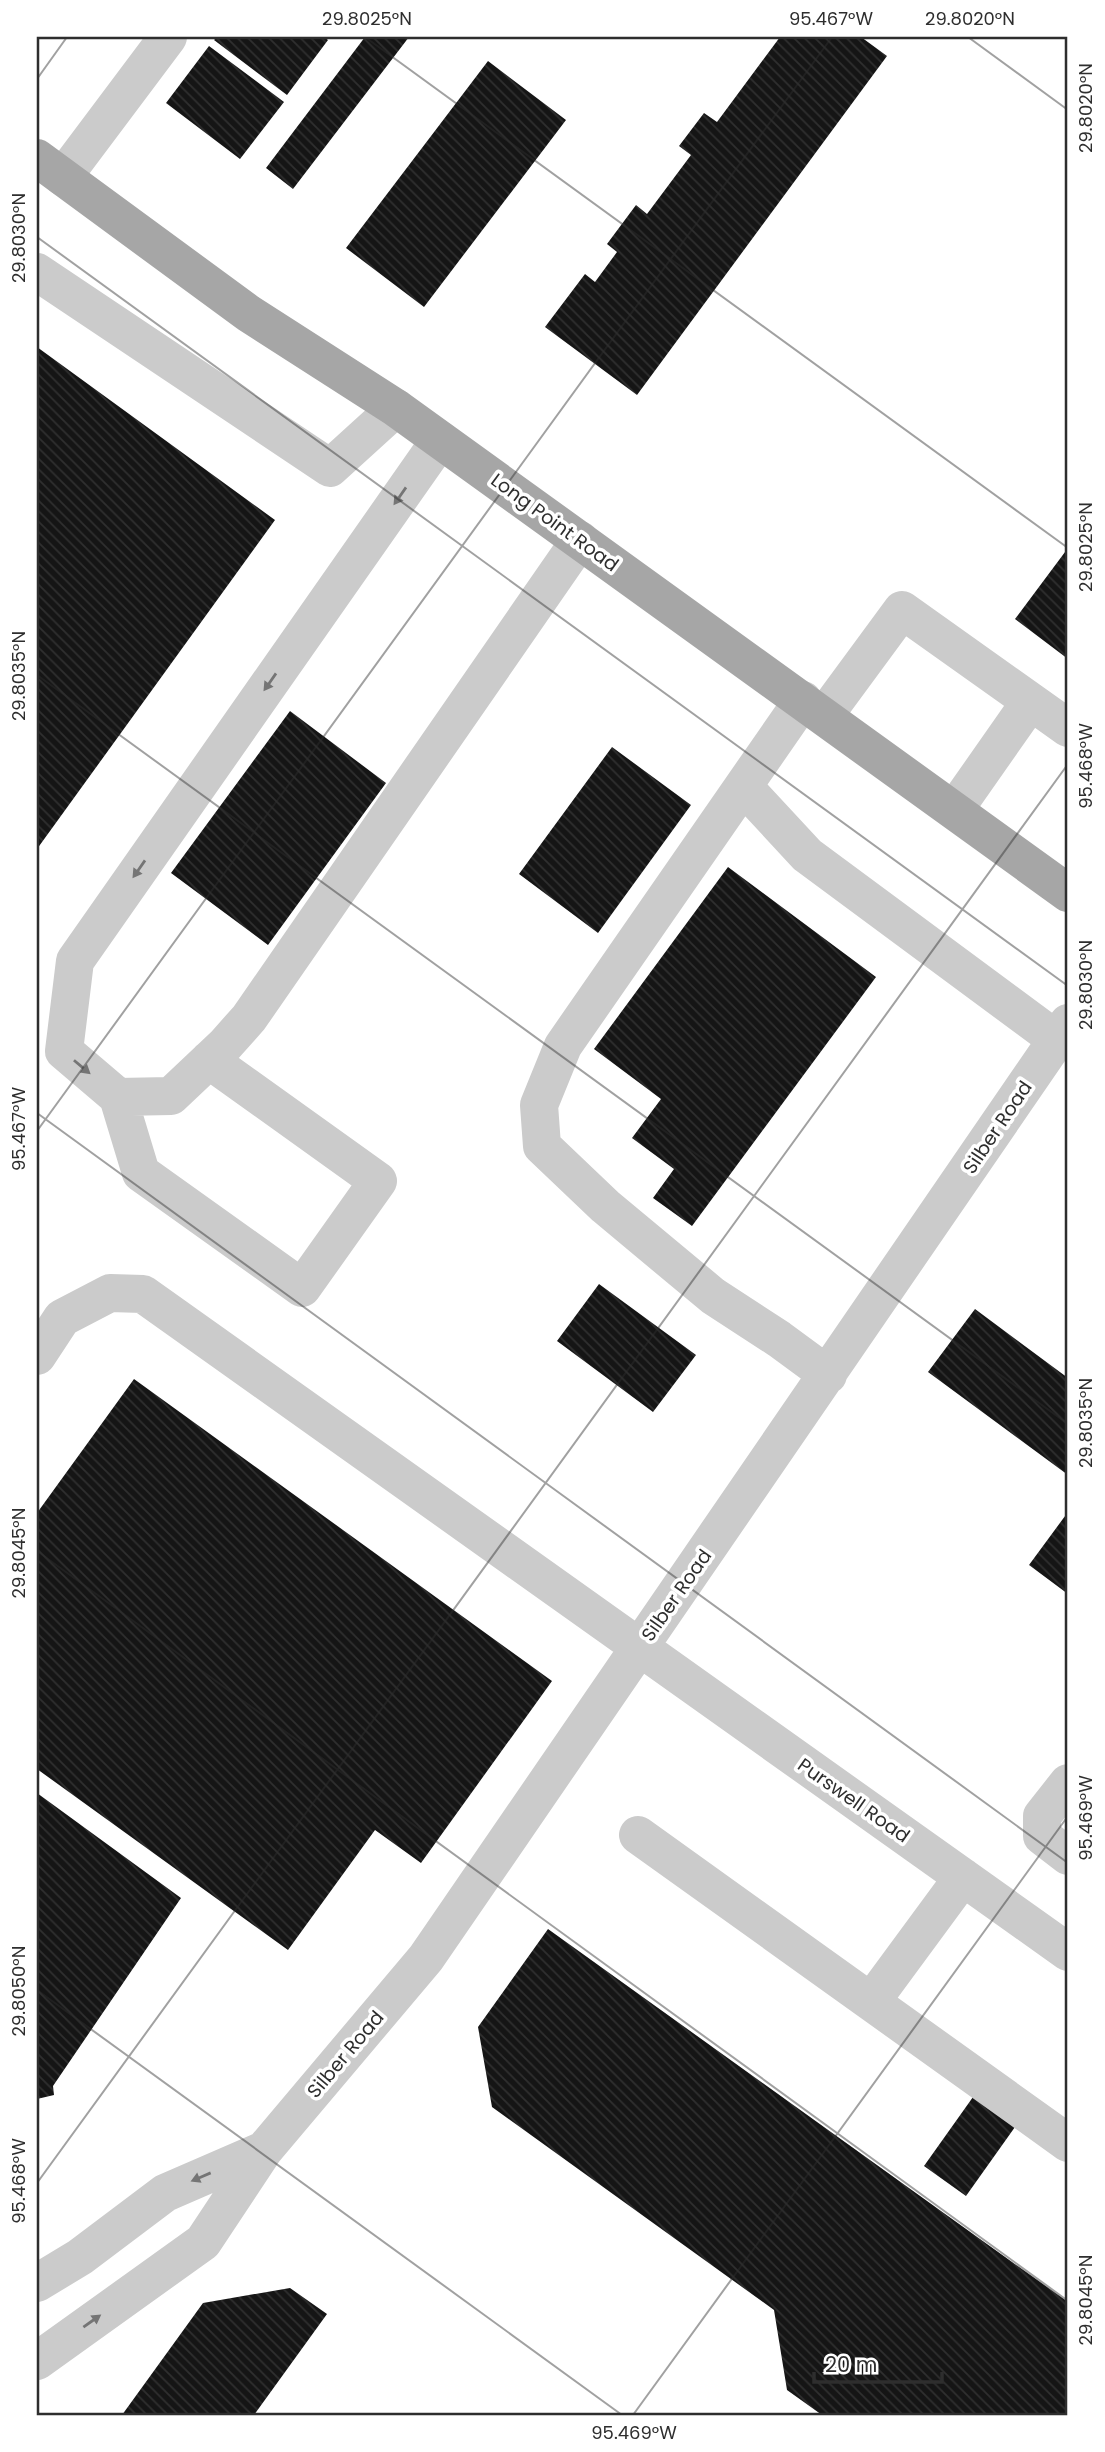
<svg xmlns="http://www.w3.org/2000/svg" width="1105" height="2452" viewBox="0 0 1105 2452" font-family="Poppins,sans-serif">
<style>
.building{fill:url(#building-back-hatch)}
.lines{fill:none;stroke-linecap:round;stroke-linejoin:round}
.minor{stroke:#cbcbcb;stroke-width:38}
.major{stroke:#a6a6a6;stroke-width:38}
.oneway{fill:#757575}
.ticks{fill:none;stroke:#2e2e2e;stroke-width:2;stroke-opacity:0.45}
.labels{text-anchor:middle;stroke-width:7;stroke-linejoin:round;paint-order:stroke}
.street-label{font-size:19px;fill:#2e2e2e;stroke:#fff}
.neatline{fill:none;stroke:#2e2e2e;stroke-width:2.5}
.ticks-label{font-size:18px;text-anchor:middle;fill:#2e2e2e}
</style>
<defs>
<pattern id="building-back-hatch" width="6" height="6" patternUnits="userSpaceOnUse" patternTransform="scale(1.75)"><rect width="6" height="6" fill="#151515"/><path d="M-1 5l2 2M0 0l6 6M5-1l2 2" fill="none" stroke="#2f2f2f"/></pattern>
</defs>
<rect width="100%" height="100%" fill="#fff"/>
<path class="building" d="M 217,37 L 324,37 L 328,40 L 287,95 L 214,40 Z
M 365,37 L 409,37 L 293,189 L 266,168 Z
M 780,37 L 861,37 L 887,56 L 637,395 L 545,327 L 585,274 L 595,282 L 617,252 L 607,244 L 636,205 L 647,214 L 691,155 L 679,146 L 704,113 L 717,122 Z
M 209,46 L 284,102 L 240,159 L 166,103 Z
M 488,61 L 566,120 L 424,307 L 346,248 Z
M 37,347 L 275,520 L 37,849 Z
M 1068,548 L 1068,659 L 1015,619 Z
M 290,711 L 386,783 L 268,945 L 171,873 Z
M 612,747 L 691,805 L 598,933 L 519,874 Z
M 728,867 L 876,977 L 692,1226 L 653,1198 L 674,1169 L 632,1138 L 661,1099 L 594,1049 Z
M 599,1284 L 696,1355 L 653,1412 L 557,1341 Z
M 975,1309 L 1068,1378 L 1068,1475 L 928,1372 Z
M 134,1379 L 552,1681 L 421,1863 L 375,1830 L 288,1950 L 37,1769 L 37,1513 Z
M 1068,1512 L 1068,1594 L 1029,1565 Z
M 37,1793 L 181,1898 L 53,2086 L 54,2095 L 37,2099 Z
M 548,1929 L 1068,2302 L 1068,2415 L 822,2415 L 787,2390 L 774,2310 L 492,2107 L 478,2027 Z
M 973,2097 L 1015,2127 L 966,2196 L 924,2166 Z
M 290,2288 L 327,2314 L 254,2415 L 122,2415 L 203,2303 Z"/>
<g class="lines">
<path class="minor" d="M 63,177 L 168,37
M 37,272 L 330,468 L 396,408
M 440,440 L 75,961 L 64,1051 L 118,1097 L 171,1096 L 225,1045 L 249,1018 L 580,540
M 803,700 L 563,1046 L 539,1105 L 542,1146 L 605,1206 L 713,1296 L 779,1339 L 828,1375
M 824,716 L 902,610 L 1068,728
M 744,787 L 807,855 L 1057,1040
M 955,809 L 1030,702
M 118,1097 L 141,1173 L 302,1288 L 378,1181 L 209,1060
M 37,1356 L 62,1318 L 110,1293 L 143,1294 L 1068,1952
M 1068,1783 L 1042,1816 L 1042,1836 L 1068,1856
M 638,1835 L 1068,2143
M 871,2002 L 963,1877
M 37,2283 L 80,2257 L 165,2193 L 264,2150
M 37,2361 L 203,2242 L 264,2150 L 426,1958 L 1068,1023"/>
<path class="major" d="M 37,158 L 248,313 L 396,408 L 1068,893"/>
</g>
<defs><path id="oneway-solid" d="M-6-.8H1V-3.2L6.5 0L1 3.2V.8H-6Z" transform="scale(1.75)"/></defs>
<g class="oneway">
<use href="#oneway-solid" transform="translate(400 496) rotate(125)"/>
<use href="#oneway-solid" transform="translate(270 682) rotate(125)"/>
<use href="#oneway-solid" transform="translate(139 869) rotate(125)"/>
<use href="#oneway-solid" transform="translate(82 1067) rotate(40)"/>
<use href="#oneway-solid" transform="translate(201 2177) rotate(157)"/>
<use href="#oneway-solid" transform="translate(92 2321) rotate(-35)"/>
</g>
<path class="ticks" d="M 365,37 L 1068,548M 968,37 L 1068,110M 37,79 L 67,37M 37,237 L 1068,986M 37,675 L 1068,1424M 37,1113 L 1068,1863M 37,1131 L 832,37M 37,1551 L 1068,2301M 37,1990 L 622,2415M 37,2183 L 1068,764M 633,2415 L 1068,1816"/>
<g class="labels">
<g class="street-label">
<text transform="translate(555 522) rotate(36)" y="7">Long Point Road</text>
<text transform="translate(997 1127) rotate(-56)" y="7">Silber Road</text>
<text transform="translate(676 1595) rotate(-55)" y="7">Silber Road</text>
<text transform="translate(854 1800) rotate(35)" y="7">Purswell Road</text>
<text transform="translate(345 2054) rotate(-50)" y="7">Silber Road</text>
</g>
</g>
<rect width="1105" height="2452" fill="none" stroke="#ffffff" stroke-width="77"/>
<path d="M814 2372v10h128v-10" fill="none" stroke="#2e2e2e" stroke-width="3.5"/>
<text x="825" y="2372" font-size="21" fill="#2e2e2e" stroke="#ffffff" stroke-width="5" paint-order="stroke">20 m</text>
<rect x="38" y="38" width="1028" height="2376" class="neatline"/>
<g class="ticks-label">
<text x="367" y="25">29.8025°N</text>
<text x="831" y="25">95.467°W</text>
<text x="970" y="25">29.8020°N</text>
<text transform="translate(1086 108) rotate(-90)" y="6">29.8020°N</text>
<text transform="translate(19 238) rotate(-90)" y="6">29.8030°N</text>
<text transform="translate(1086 547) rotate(-90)" y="6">29.8025°N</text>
<text transform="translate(19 676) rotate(-90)" y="6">29.8035°N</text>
<text transform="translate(1086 766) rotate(-90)" y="6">95.468°W</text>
<text transform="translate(1086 985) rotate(-90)" y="6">29.8030°N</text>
<text transform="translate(19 1129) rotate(-90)" y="6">95.467°W</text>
<text transform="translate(1086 1423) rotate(-90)" y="6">29.8035°N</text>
<text transform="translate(19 1553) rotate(-90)" y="6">29.8045°N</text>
<text transform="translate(1086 1818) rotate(-90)" y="6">95.469°W</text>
<text transform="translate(19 1991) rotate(-90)" y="6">29.8050°N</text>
<text transform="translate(19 2181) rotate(-90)" y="6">95.468°W</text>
<text transform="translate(1086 2300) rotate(-90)" y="6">29.8045°N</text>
<text x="634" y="2439">95.469°W</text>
</g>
</svg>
